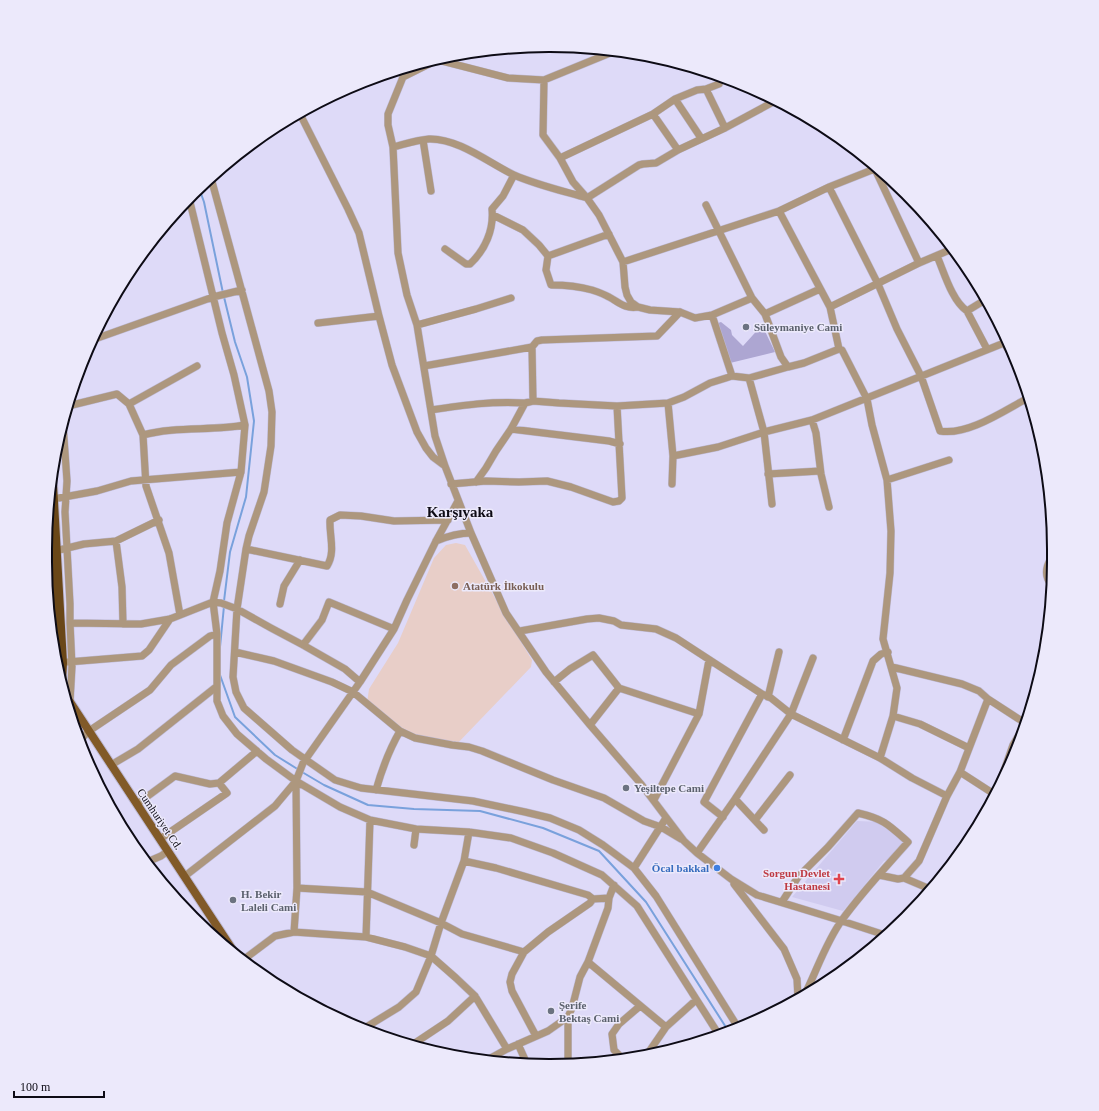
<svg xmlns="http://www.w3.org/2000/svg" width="1099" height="1111" viewBox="0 0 1099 1111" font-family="'Times New Roman',serif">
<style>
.built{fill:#d0cbef}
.education{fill:#e8cec8}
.green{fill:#ada6d2}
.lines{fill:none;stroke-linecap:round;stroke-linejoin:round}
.stream{stroke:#79a1dc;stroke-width:2}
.minor-casing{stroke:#bdb9d4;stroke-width:8}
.major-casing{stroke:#bdb9d4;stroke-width:10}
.highway-casing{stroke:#bdb9d4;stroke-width:12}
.minor{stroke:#ad977e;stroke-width:7}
.major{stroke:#815a28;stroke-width:8}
.highway{stroke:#6a4718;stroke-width:10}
.worship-dot{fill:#6b7280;stroke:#ece9fb;stroke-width:1.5}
.education-dot{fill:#8d6e63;stroke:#ece9fb;stroke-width:1.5}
.shop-dot{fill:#3f7fe0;stroke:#ece9fb;stroke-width:1.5}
.health-dot{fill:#e0444e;stroke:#ece9fb;stroke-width:1.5}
.labels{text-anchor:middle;stroke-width:3;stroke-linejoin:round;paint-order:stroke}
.worship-label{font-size:11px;font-weight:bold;fill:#5b616d;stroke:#ece9fb;text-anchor:start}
.education-label{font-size:11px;font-weight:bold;fill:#785e54;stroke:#ece9fb;text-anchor:start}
.street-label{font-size:11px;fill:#0d0b15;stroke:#ece9fb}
.shop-label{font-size:11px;font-weight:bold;fill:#366cbe;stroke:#ece9fb;text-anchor:end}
.health-label{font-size:11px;font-weight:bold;fill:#be3a42;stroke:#ece9fb;text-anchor:end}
.district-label{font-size:15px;font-weight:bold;fill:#0d0b15;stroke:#ece9fb}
.rim{fill:none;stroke:#0d0b15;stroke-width:2}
</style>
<rect width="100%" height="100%" fill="#dedaf8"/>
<path class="built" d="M 857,821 L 882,822 L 904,841 L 891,859 L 884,861 L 843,911 L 792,897 Z"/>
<path class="education" d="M 456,543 L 465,545 L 504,614 L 532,660 L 531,667 L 455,746 L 420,738 L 402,729 L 367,703 L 369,689 L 398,643 L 434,558 L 446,545 Z"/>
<path class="green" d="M 721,322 L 731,330 L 732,335 L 743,346 L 762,325 L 775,352 L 730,363 L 718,323 Z"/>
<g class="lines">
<path class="stream" d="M 199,188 L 204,202 L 223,293
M 224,297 L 235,342 L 247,377 L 254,421 L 246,497 L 230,552 L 224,601
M 220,647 L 224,606
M 220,675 L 235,717 L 275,755 L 299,770
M 302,772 L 324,785 L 368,805 L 414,809 L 480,811 L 543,828 L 599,851 L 646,902 L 729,1032"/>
<g class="minor-casing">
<path id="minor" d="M 425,64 L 438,60 L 508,78 L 544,80 L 615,51
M 429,64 L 403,77 L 388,114 L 388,125 L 393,147 L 398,253 L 407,295 L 417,325 L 435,436 L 445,466
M 544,80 L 543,135 L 560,158 L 573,182 L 587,198 L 639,165 L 643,164 L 656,163 L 678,150 L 725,128 L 775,101
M 706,89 L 725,128
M 675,99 L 701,138
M 300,114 L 348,209 L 359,233 L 379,316 L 392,365 L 417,432 L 426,448 L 433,457 L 445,466 L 471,533 L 506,613 L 546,672 L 590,725 L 641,784 L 684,841 L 697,853 L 731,879 L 757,895 L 842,921 L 885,935
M 653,114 L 678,150
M 423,140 L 431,191
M 393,147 C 405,144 417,140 429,139 C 458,138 489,163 514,175 C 537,185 563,191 587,198 L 599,215 L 623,262 L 625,287 L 627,295 L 631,302 L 638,307 L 650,310 L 680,312 L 695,318 L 712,315 L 752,298 L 765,314 L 781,357 L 788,367 L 804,363 L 839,349 L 842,350 L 867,399 L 872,425 L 887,480 L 891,531 L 890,573 L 883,639 L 897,688 L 893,716 L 880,758
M 560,158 L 653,114 L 675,99 L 697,90 L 706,89 L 719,84
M 874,167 L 919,263
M 211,178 L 269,391 L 272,412 L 271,446 L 264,492 L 249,536 L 246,549 L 237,609 L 233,677 L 236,692 L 244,708 L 292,750 L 335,780 L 361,788 L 473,801 L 525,812 L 550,818 L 579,830 L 603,845 L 634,868 L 656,896 L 739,1029
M 829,187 L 878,284 L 897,329 L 921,376 L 940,431 C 968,436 1005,410 1028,398
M 189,198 L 222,333 L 234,375 L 245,425 L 241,472 L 227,523 L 220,571 L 213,602 L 217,634 L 217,701 L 223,716 L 237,734 L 266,759 L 296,781 L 340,807 L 370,820 L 416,829 L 469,832 L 511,838 L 553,853 L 602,875 L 637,906 L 719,1035
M 706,205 L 752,298
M 779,211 L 830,307 L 839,349
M 493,215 L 523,230 L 539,245 L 548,256 L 546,270 L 551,285 C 565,285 578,286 592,290 C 598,292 604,294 609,297 C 620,303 625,309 638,307
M 445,249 L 466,264 L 470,264 C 485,250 494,230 492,209 L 503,196 L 514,175
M 548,256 L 609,234
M 937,256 C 944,272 952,301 967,311 L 987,349
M 623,262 L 779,211 L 829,187 L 877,168
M 988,304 L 1002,334 L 1004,343 L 1019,367
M 830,307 L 919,263 L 952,249
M 967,311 L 985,300
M 765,314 L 820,289
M 712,315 L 732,376
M 318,323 L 379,316
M 417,325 L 476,309 L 511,298
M 92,340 L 213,297 L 242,290
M 424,366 L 532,347
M 749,378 L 764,432 L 772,504
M 533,401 L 532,347 L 537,341 L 542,340 L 657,336 L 680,312
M 668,403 L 673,456 L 718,447 L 764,432 L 812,420 L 1004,343
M 129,404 L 197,366
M 68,406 L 117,394 L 129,404 L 143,435 L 146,486 L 169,553 L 180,615
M 431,410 C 464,405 491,401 525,403
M 812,420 L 816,433 L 821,474 L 829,507
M 63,424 L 67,481 L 65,512 L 70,604 L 70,623 L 72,666 L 70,702 L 72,717
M 511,429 L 609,441 L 620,444
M 143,435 C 176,426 212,431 245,425
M 768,474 L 820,471
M 887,480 L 949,460
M 476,482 L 486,468 L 496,451 L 511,429 L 525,403 L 533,401 L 559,403 L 617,406 L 668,403 L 684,397 L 710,383 L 726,378 L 732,376 L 749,378 L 788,367
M 451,484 L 486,481 L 519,482 L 547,481 L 571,487 L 613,502 L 619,501 L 622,498 L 617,406
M 672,484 L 673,456
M 53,499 L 97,491 L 131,481 L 241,472
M 116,541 L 122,587 L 123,624
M 436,541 C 448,536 458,533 471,533
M 246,549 L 327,566 C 336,552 329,535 330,520 L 340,515 L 361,516 L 394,521 L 448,520
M 55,551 L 84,544 L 116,541 L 159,520
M 1051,584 C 1043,575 1047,563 1053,556
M 280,604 L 284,586 L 300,560
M 70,623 L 141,624 L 170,619 L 213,602 L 221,603 L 237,609 L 271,628 L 303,645 L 345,669 L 360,682
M 520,631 L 587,619 L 599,618 L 614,621 L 621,625 L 656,629 L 676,638 L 762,694 L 771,698 L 791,714 L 880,758 L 912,778 L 947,796
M 303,645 L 322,620 L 329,602 L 394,629
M 235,652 L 274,661 L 332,682 L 353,692 L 400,731 L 415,738 L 452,745 L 469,747 L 482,751 L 553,780 L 604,798 L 644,821 L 661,827 L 681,839
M 68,662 L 142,656 L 149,650 L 170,619
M 892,667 L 962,684 L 979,691 L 988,699 L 1025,723
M 554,682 L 570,669 L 593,655 L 619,688 L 699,714
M 768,697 L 779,652
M 893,716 L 920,724 L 969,748
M 590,725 L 619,688
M 843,740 L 873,661 L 881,654 L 888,652
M 79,741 L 89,731 L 150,690 L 171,665 L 210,636 L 217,634
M 111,765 L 138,749 L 216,687
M 960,772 L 994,794
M 219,783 L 257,751
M 998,788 L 1013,745 L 1023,728 L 1024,723
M 376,790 C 382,769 389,750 400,731
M 735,799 L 764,830
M 654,800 L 699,714 L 709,660
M 137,804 L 175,776 L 210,784 L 219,783 L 227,793 L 160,839
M 723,817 L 704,802 L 762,694
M 755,820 L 790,775
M 414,845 L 416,829
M 697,853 L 735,799 L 791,714 L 813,658
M 464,861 L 496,868 L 588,895 L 593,899 L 590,903 L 548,932 L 524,952 L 512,974 L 510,982 L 512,991 L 536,1036
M 147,862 L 161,856 L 168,851
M 634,868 L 666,818
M 879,875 L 898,879 L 904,878 L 919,861 L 947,796 L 960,772 L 988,699
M 185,876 L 275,806 L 296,781 L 303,763 L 360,682 L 394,629 L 407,600 L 436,541 L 458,501
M 904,878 L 930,889
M 734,884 L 784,949 L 797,979 L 798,998
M 297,888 L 367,892 L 441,923 L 462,934 L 524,952
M 593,899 L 609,898
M 782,902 L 798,877 L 828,847 L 858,813 C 884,819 889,825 908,842 C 886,867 862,892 842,920 C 826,942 817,970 805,994
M 294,932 L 297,888 L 296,781
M 366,937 L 370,820
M 243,960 L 275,936 L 294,932 L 366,937 L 405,947 L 431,956 L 456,978 L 475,996 L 507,1049
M 588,962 L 666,1027
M 363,1029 L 399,1007 L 416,992 L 431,956 L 441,923 L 464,861 L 469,832
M 518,1044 L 527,1064
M 412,1045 L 448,1021 L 475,996
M 646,1056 L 666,1027 L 696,1000
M 623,1059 L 614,1050 L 612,1034 L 619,1024 L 640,1006
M 487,1060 L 507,1049 L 548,1031 L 568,1017
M 568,1064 L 568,1017 L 572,1008 L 580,977 L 588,962 L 608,908 L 609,898 L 614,885"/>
</g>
<g class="major-casing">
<path id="major" d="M 66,699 L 70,702 L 234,952"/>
</g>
<g class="highway-casing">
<path id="highway" d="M 52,484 L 62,663 L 61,682"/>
</g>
<use href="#minor" class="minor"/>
<use href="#major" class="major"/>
<use href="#highway" class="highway"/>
</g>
<g class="worship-dot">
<circle cx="746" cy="327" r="4"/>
<circle cx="626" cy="788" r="4"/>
<circle cx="233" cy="900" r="4"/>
<circle cx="551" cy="1011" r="4"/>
</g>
<circle class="education-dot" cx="455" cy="586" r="4"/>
<circle class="shop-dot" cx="717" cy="868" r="4"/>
<path class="health-dot" d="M837 873h4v4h4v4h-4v4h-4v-4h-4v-4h4z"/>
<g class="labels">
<g class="worship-label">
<text x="754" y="331">Süleymaniye Cami</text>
<text x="634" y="792">Yeşiltepe Cami</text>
<text x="241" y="898">H. Bekir<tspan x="241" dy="13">Laleli Cami</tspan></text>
<text x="559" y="1009">Şerife<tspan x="559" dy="13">Bektaş Cami</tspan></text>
</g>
<g class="education-label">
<text x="463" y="590">Atatürk İlkokulu</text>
</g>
<g class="street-label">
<text transform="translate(160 819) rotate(56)" y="4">Cumhuriyet Cd.</text>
</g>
<g class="shop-label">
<text x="709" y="872">Öcal bakkal</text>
</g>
<g class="health-label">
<text x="830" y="877">Sorgun Devlet<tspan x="830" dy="13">Hastanesi</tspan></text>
</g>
<g class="district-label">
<text x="460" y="517">Karşıyaka</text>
</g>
</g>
<path d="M0 0H1099V1111H0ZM549 52H550A497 497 0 0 1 1047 549V562A497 497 0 0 1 550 1059H549A497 497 0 0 1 52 562V549A497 497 0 0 1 549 52Z" fill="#ece9fb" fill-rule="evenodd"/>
<path class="rim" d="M549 52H550A497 497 0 0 1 1047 549V562A497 497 0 0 1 550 1059H549A497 497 0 0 1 52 562V549A497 497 0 0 1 549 52Z"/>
<path d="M14 1091v6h90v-6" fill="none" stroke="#0d0b15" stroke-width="2"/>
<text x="20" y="1091" font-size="12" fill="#0d0b15" stroke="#ece9fb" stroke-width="3" paint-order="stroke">100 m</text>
</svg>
